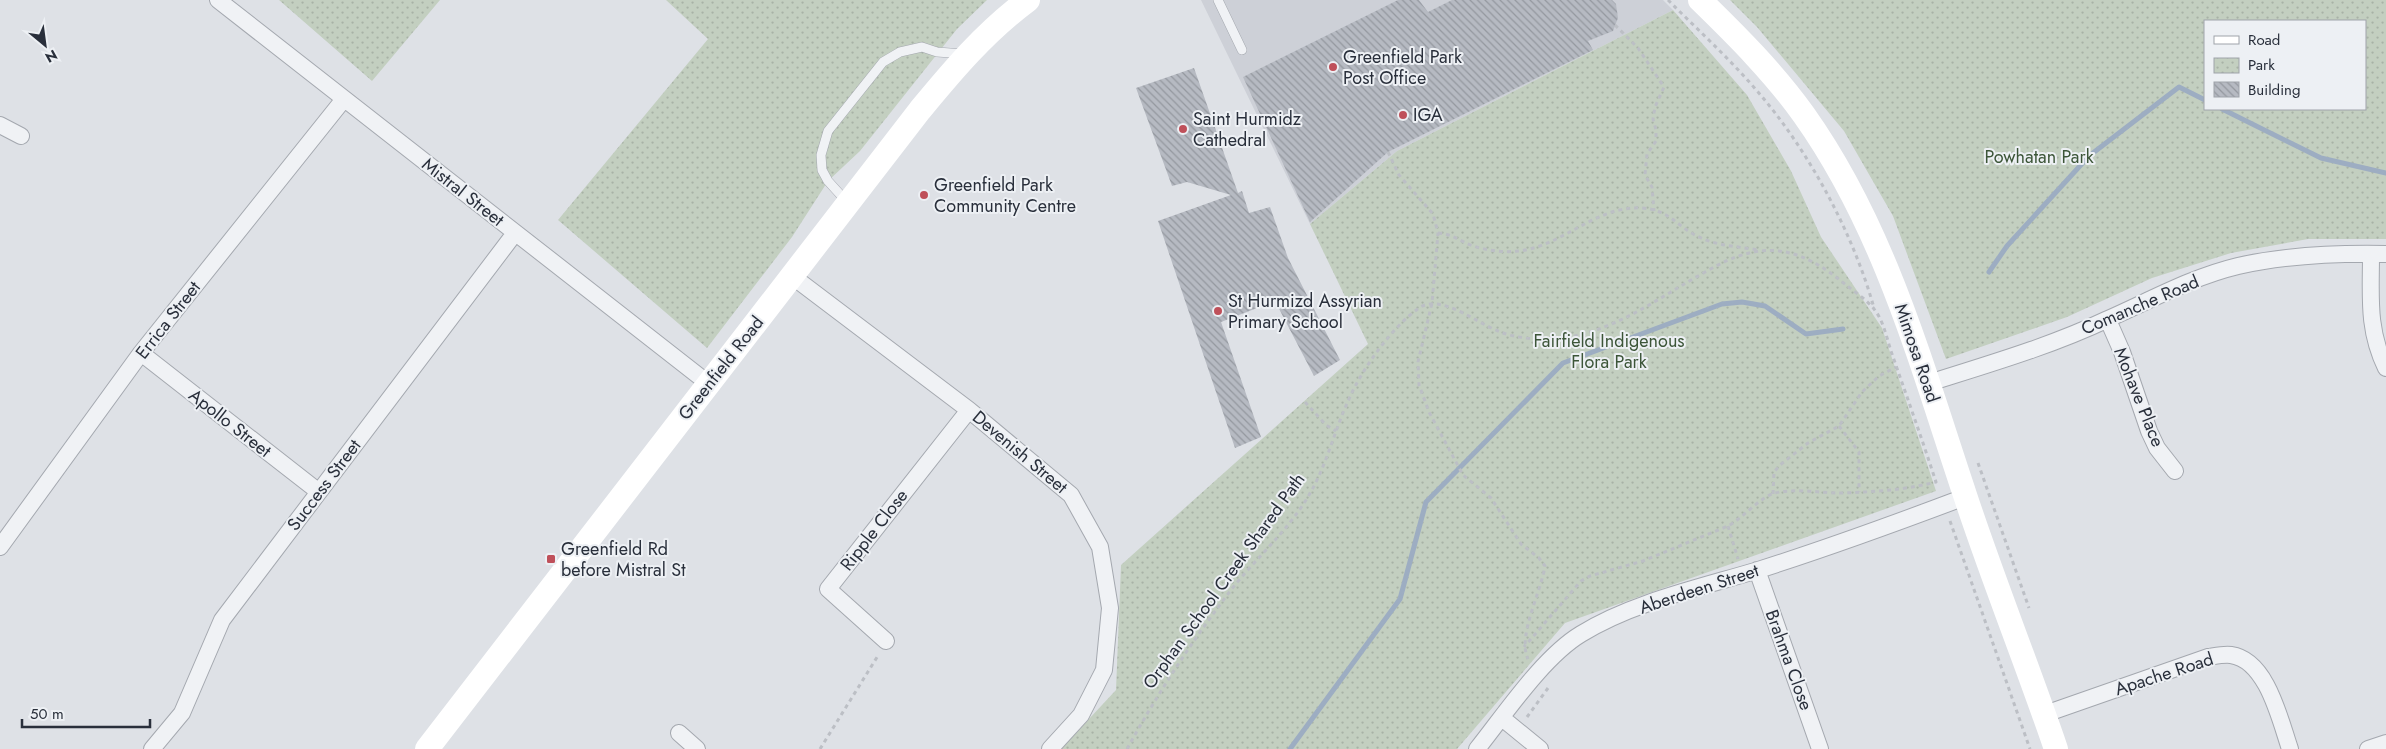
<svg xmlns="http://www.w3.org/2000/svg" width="2386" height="749" viewBox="0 0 2386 749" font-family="Jost,sans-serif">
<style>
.built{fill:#cdd0d7}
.park{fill:url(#park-dots);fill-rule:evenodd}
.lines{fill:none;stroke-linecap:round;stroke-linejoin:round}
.stream{stroke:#9dadc2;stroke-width:5}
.building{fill:url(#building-back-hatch)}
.lane-casing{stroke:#a4a8af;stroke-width:10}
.street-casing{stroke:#a4a8af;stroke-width:18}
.path{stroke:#bcbfc5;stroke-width:3;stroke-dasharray:4 4;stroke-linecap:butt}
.lane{stroke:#f0f2f5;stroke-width:9}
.street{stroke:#f0f2f5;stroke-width:16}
.secondary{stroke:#fff;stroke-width:24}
.poi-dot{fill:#bf505a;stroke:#edf0f4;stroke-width:2}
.labels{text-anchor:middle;stroke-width:4;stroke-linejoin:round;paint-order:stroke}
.poi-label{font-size:18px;fill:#292f3b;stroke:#edf0f4;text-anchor:start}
.park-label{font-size:18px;fill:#3c5538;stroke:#edf0f4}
.street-label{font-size:18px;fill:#292f3b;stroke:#edf0f4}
</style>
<defs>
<pattern id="park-dots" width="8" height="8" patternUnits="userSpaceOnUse" patternTransform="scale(1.25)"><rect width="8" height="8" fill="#c3cfc0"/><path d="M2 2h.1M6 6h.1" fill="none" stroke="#a8b2a6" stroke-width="1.8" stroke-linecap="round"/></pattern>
<pattern id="building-back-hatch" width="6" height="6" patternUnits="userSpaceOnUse" patternTransform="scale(1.25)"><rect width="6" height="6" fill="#b6bac2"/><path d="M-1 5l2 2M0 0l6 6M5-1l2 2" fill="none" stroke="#94989f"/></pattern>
</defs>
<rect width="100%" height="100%" fill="#dee1e6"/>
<path class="built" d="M 1201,0 L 1663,0 L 1673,10 L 1397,151 L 1310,224 Z"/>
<path class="park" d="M 279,0 L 440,0 L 372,81 Z
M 666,0 L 987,0 L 957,29 L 860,151 L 828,181 L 792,237 L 707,348 L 558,220 L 708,39 Z
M 1730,0 L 2386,0 L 2386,239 L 2308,239 L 2231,253 L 2152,278 L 2067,317 L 1946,359 L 1893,216 L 1844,131 L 1757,27 ZM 2205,21 L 2365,21 L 2365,109 L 2205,109 Z
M 1673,10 L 1747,95 L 1791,171 L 1821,237 L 1882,328 L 1936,491 L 1565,623 L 1457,749 L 1061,749 L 1116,690 L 1121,565 L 1368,344 L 1310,224 L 1397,151 Z"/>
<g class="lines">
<path class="stream" d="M 2222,109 L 2321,158 L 2386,173
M 1989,272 L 2007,246 L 2089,156 L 2179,87 L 2205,100
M 1290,749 L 1400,599 L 1426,502 L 1563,363 L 1722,304 L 1742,302 L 1765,306 L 1806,334 L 1843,329"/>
</g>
<path class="building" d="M 1398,0 L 1419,0 L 1428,12 L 1452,0 L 1612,0 L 1616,4 L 1618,18 L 1613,31 L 1588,41 L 1593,50 L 1388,152 L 1310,222 L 1243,77 Z
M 1194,68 L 1238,193 L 1242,191 L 1249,213 L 1270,207 L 1288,258 L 1340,360 L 1314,376 L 1275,301 L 1221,322 L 1261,437 L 1235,448 L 1158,221 L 1231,195 L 1187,182 L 1172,186 L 1136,88 Z"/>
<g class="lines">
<g class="lane-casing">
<path id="lane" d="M 1218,0 L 1242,50
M 847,202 L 828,181 L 822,170 L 821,155 L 828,131 L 883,62 L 900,52 L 922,47 L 937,52 L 964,54"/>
</g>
<g class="street-casing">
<path id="street" d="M 218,0 L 709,384
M 0,125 L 21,136
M 2371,254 C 2371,296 2367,329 2386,368
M 792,276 L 969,410 L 1071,495 L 1100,547 L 1110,608 L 1104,670 L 1081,715 L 1050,749
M 2108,320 L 2122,352 L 2149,431 L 2157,448 L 2175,471
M 141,353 L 319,492
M 1929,383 C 1989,364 2051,346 2108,319 C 2151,300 2192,277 2238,266 C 2287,255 2336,253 2386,254
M 0,547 L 141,353 L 344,99
M 1757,570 L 1820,749
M 886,641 L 828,589 L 969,410
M 2045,714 L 2208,657 C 2215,656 2224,654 2231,655 C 2267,660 2280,720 2290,749
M 1502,718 L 1540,749
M 679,733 L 697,749
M 152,749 L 182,713 L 222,620 L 515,233
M 1477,749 C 1505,714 1543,657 1581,634 C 1631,603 1698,588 1755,571 C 1825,549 1896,523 1965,497
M 2368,749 L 2386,743"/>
</g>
<path class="path" d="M 1668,0 C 1698,30 1730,59 1758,92 C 1809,151 1853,233 1874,308
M 1615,25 L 1638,48 L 1664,87 L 1655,107 L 1653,119 L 1656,130 L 1656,141 L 1647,154 L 1645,175 L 1652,187 L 1654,211
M 1388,152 L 1399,175 L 1433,214 L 1438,233 L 1432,303 L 1418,362 L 1419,385 L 1429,412 L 1463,475 L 1491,498 L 1521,544 L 1539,558 L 1545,566 C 1541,592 1517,637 1528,659
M 1438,233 C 1452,234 1460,241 1473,246 C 1486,250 1504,253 1518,251 C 1562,247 1596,205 1642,208 C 1669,210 1676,225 1695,235 C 1715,246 1736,246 1758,250
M 1305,402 L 1326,425 L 1336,431
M 1839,426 L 1859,452 L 1859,492
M 1978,463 L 2029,608
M 1773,494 L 1774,472 L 1780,465 L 1808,443 L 1839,426 L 1862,392 L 1879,376 L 1896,367
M 1950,521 L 2030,749
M 1728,526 L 1738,559
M 1527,717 L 1548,688
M 820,749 L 879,654
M 1127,749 C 1158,693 1192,641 1231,590 C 1256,558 1288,531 1309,495 C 1327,465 1334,431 1349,399 C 1362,369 1392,327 1419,308 C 1440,293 1477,323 1498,331 C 1517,339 1543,341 1564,338 C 1620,329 1659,297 1707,271 C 1762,239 1798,245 1846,285 C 1855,292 1867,300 1874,309 C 1884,321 1887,340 1892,354 C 1907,397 1922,439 1936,482 C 1904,490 1874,492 1841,493 C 1820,493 1796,488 1775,493 C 1760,497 1743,518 1728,526 L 1643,561 L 1590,576 L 1581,581 L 1524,647"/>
<use href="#lane" class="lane"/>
<use href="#street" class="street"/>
<path class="secondary" d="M 1700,0 C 1737,36 1774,73 1804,115 C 1885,229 1921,364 1965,495 C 1993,580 2027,664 2056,749
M 427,749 L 920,110 C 953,70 985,32 1028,0"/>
</g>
<g class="poi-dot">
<circle cx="1333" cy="67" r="5"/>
<circle cx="1403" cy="115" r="5"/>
<circle cx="1183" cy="129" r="5"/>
<circle cx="924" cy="195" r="5"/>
<circle cx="1218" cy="311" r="5"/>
<rect x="546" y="554" width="10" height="10" rx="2.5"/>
</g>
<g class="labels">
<g class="poi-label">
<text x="1343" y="63">Greenfield Park<tspan x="1343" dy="21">Post Office</tspan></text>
<text x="1413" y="121">IGA</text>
<text x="1193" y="125">Saint Hurmidz<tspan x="1193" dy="21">Cathedral</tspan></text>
<text x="934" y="191">Greenfield Park<tspan x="934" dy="21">Community Centre</tspan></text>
<text x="1228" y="307">St Hurmizd Assyrian<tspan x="1228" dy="21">Primary School</tspan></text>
<text x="561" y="555">Greenfield Rd<tspan x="561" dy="21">before Mistral St</tspan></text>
</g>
<g class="park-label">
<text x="2039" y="163">Powhatan Park</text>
<text x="1609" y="347">Fairfield Indigenous<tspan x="1609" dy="21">Flora Park</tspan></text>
</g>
<g class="street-label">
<text transform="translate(463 192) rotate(38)" y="6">Mistral Street</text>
<text transform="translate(2140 305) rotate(-23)" y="6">Comanche Road</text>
<text transform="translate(168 320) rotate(-52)" y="6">Errica Street</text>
<text transform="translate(1917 353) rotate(71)" y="6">Mimosa Road</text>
<text transform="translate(721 368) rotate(-52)" y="6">Greenfield Road</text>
<text transform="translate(2139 397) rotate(68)" y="6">Mohave Place</text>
<text transform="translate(230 423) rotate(38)" y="6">Apollo Street</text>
<text transform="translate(1020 452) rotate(40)" y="6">Devenish Street</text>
<text transform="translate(324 485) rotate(-53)" y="6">Success Street</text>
<text transform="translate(874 530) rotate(-52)" y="6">Ripple Close</text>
<text transform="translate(1224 581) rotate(-54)" y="6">Orphan School Creek Shared Path</text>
<text transform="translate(1699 589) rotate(-18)" y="6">Aberdeen Street</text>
<text transform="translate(1789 660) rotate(70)" y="6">Brahma Close</text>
<text transform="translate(2164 674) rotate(-18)" y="6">Apache Road</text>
</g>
</g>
<rect x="2204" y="20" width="162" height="90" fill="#edf0f4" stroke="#9fa3aa"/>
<rect x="2214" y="36" width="25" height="8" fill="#ffffff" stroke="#9fa3aa"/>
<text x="2248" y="45" font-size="15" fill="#292f3b">Road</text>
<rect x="2214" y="58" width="25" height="15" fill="url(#park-dots)" stroke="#9fa3aa"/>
<text x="2248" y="70" font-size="15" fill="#292f3b">Park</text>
<rect x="2214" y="82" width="25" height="15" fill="url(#building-back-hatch)" stroke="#9fa3aa"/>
<text x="2248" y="95" font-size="15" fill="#292f3b">Building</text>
<g transform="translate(45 45) rotate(151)" stroke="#edf0f4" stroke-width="4" paint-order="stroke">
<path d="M0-4L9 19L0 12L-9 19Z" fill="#292f3b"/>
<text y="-8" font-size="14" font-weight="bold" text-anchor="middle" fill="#292f3b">N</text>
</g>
<path d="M22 719v8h128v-8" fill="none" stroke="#292f3b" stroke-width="2.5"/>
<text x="30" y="719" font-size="15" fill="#292f3b" stroke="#edf0f4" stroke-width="4" paint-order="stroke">50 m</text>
</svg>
